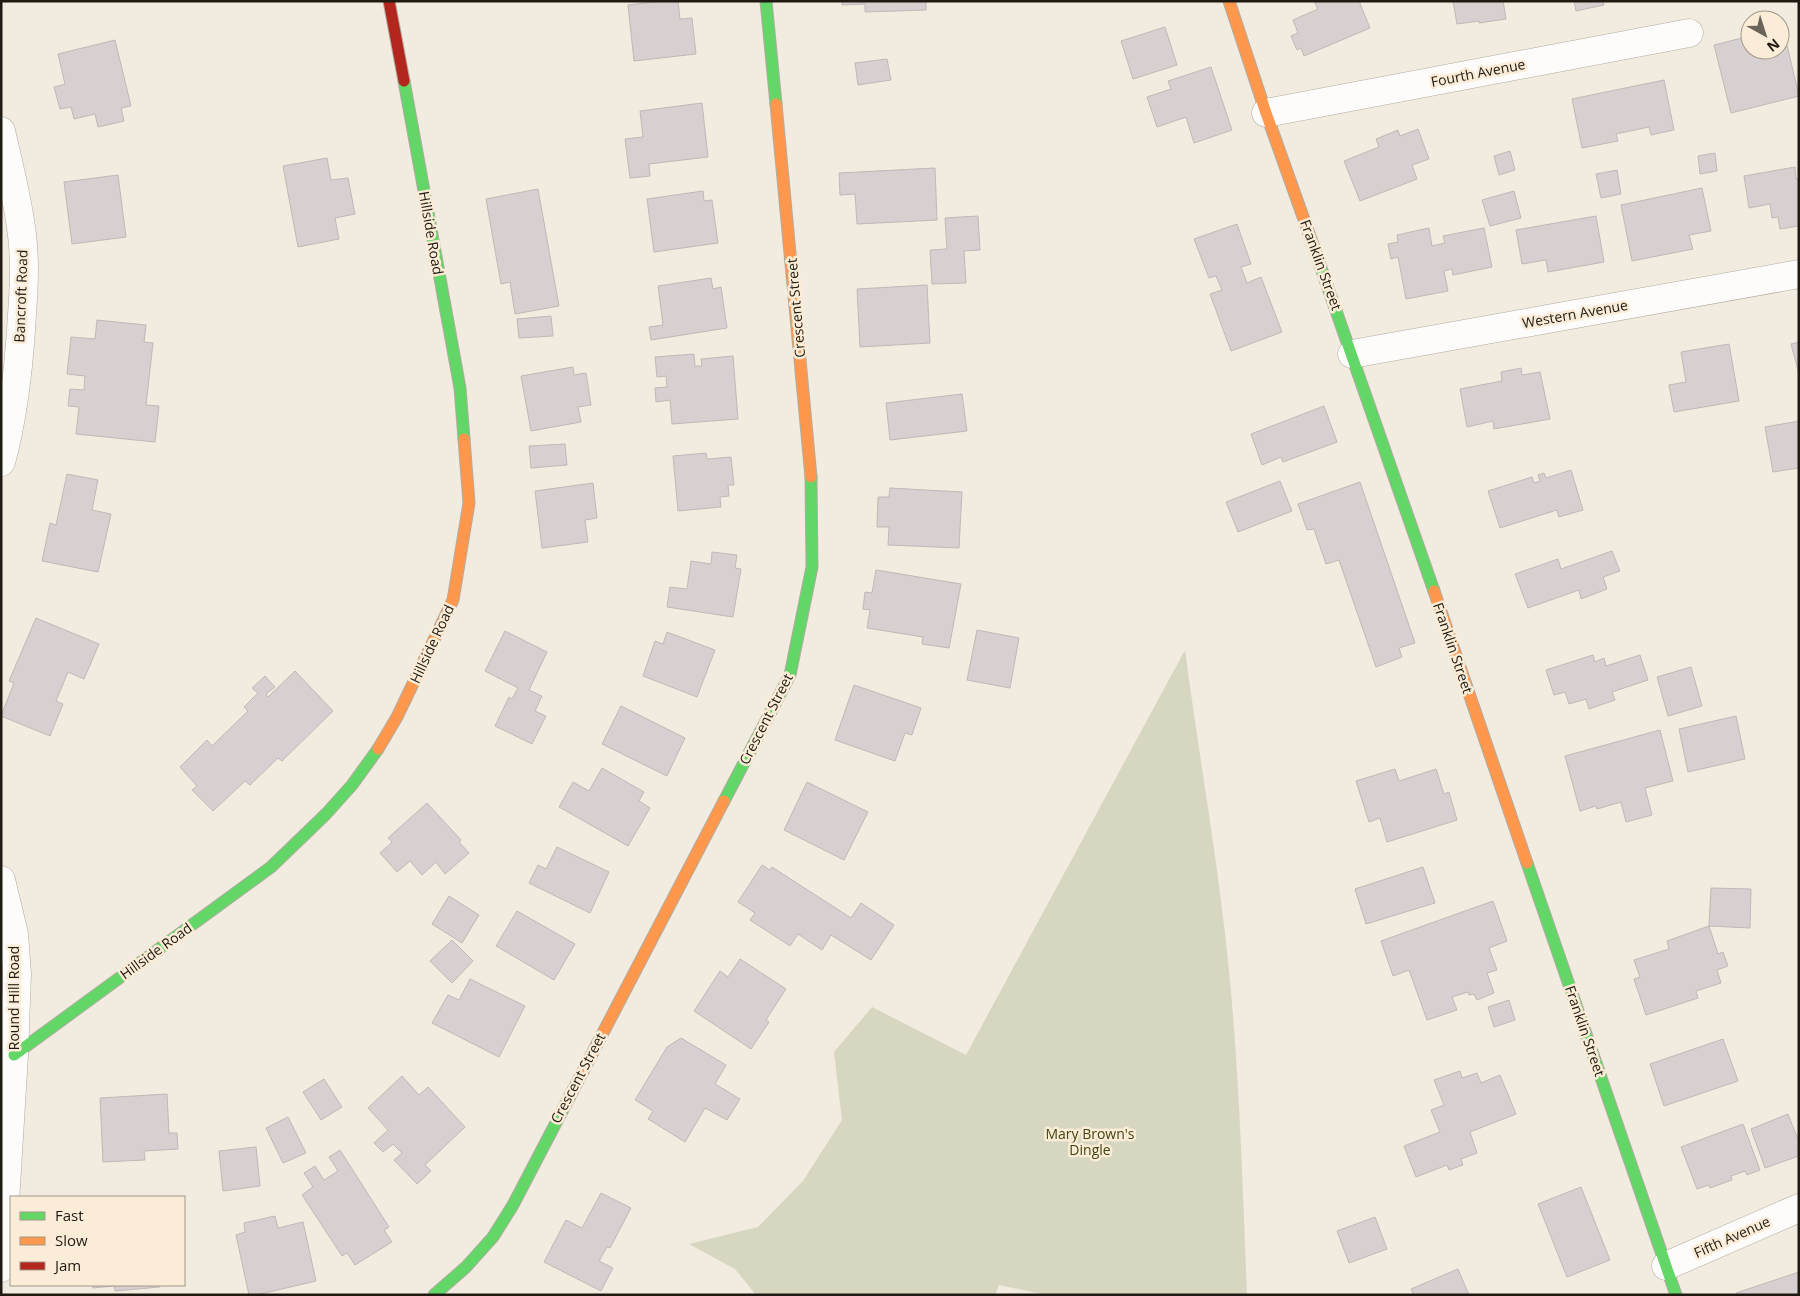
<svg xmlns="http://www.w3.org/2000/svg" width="1800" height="1296" viewBox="0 0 1800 1296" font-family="'Open Sans',sans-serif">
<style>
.green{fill:#d6d6c1}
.building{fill:#d8cfd0;stroke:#bfb9b7}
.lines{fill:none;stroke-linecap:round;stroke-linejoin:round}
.street-casing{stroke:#b1aba1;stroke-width:29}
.fast-casing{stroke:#b1aba1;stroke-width:13}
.slow-casing{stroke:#b1aba1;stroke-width:13}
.jam-casing{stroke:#b1aba1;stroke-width:13}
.street{stroke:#fdfcfa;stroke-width:28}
.fast{stroke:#63d668;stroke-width:11}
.slow{stroke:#ff974d;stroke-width:11}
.jam{stroke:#b3261e;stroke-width:11}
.labels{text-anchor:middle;stroke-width:5;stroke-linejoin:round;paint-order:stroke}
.street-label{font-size:14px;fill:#1f1a12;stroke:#faecd7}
.park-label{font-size:14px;fill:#404512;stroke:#faecd7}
</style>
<rect width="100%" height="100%" fill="#f2ebdf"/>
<path class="green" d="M 1185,650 C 1200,764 1221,877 1231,992 C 1240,1093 1243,1194 1247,1295 L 1047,1295 L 999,1285 L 995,1295 L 756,1295 L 735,1269 L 689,1244 L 758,1227 L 803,1181 L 842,1120 L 834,1052 L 872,1007 L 966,1055 Z"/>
<path class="building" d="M 661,1 L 678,1 L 680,19 L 692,18 L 696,54 L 634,61 L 628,5 Z
M 842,1 L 926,1 L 926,10 L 865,12 L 865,4 L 842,5 Z
M 1314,1 L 1359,1 L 1370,28 L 1304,56 L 1301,48 L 1297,50 L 1291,36 L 1298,33 L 1293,20 L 1318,9 Z
M 1453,1 L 1503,1 L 1506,19 L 1479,23 L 1479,21 L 1457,24 Z
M 1574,1 L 1603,1 L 1604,5 L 1576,11 Z
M 1165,27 L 1177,65 L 1133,79 L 1121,41 Z
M 1750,36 L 1750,50 L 1762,51 L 1780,50 L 1780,47 L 1787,45 L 1799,96 L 1731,113 L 1714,45 Z
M 115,40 L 131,106 L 121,108 L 124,121 L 98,127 L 95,114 L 74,119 L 71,107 L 60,109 L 54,87 L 65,84 L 58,54 Z
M 887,59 L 891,80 L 858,85 L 855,63 Z
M 1211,67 L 1232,130 L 1194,143 L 1186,117 L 1157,127 L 1147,97 L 1171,89 L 1168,81 Z
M 1664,80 L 1674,130 L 1651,135 L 1649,127 L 1616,134 L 1618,141 L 1582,148 L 1572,99 Z
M 702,103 L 708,157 L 649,164 L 650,176 L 630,178 L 625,139 L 643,137 L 640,111 Z
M 1418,129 L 1429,159 L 1412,165 L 1417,179 L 1360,201 L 1344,161 L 1379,147 L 1376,139 L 1398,130 L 1400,136 Z
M 1510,151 L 1515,170 L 1499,175 L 1494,156 Z
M 1715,153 L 1717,171 L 1700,174 L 1698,156 Z
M 327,158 L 331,180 L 348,178 L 355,214 L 335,218 L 339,239 L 298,247 L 283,166 Z
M 1795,167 L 1796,179 L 1799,179 L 1799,226 L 1780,229 L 1778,217 L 1772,218 L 1770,204 L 1749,208 L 1744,176 Z
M 935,168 L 937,220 L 857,224 L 855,194 L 840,195 L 839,173 Z
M 1617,170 L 1621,194 L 1601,198 L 1596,174 Z
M 118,175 L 126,237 L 72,244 L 64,182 Z
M 1702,188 L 1711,231 L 1689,235 L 1693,249 L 1632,261 L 1621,205 Z
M 538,189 L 559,306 L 515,314 L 510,282 L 501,284 L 486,199 Z
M 703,191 L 704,201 L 712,200 L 718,243 L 654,252 L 647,199 Z
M 1514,191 L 1521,218 L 1490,226 L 1482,200 Z
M 978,216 L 980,250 L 964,251 L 966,283 L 932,284 L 930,250 L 947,249 L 945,218 Z
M 1596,216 L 1604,262 L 1548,272 L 1546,260 L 1522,264 L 1516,230 Z
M 1237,224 L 1251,264 L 1241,267 L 1247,283 L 1261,277 L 1282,332 L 1231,351 L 1210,294 L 1222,290 L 1216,276 L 1209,278 L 1194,239 Z
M 1429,228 L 1432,246 L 1445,243 L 1443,236 L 1484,228 L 1492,267 L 1453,275 L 1452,269 L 1444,271 L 1448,291 L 1406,299 L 1398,257 L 1391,259 L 1388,244 L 1398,242 L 1397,235 Z
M 711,278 L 713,289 L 721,287 L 727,328 L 651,340 L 649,327 L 663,325 L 658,286 Z
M 927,285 L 930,343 L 860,347 L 857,289 Z
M 551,316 L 553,336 L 519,338 L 517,319 Z
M 97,320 L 146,325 L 144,342 L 153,343 L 146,405 L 159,406 L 155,442 L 76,434 L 79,407 L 68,406 L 70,389 L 84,390 L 85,376 L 67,374 L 71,337 L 95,339 Z
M 1799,342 L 1799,374 L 1791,344 Z
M 1729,344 L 1739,401 L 1674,412 L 1669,385 L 1686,382 L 1681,352 Z
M 694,354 L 695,366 L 702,366 L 701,359 L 733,356 L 738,419 L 672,424 L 670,400 L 656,402 L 655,388 L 667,387 L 666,376 L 657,377 L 655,357 Z
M 573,367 L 574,375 L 586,373 L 591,405 L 578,407 L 581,422 L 531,431 L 521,376 Z
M 1521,368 L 1522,375 L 1540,372 L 1550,419 L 1494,429 L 1493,421 L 1467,427 L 1460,389 L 1502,381 L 1501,372 Z
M 962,394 L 967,431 L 890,440 L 886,403 Z
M 1324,406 L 1337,442 L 1283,462 L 1281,457 L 1262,465 L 1251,434 Z
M 1799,421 L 1799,468 L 1773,472 L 1765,427 Z
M 565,444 L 567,465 L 531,468 L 529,446 Z
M 706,453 L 707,459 L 731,457 L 734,485 L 728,485 L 729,496 L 720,497 L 721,507 L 678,511 L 673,456 Z
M 1571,470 L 1583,510 L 1559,517 L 1557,510 L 1500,528 L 1488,491 L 1532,477 L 1534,483 L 1540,481 L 1538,475 L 1544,473 L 1546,478 Z
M 67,474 L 98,480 L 92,510 L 111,514 L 98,572 L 42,561 L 50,523 L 56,525 Z
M 1280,481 L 1292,511 L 1238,532 L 1226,502 Z
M 1360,482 L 1415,643 L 1399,648 L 1402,657 L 1376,667 L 1339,560 L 1326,564 L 1314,529 L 1307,530 L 1298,504 Z
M 593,483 L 597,518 L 585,520 L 588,542 L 542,548 L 535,491 Z
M 890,488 L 962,492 L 959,548 L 888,545 L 889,527 L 877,527 L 878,497 L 889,497 Z
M 1612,551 L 1620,571 L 1603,577 L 1607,589 L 1581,599 L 1579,590 L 1528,608 L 1515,574 L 1558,559 L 1561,569 Z
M 712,552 L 737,555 L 735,568 L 741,569 L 733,617 L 667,607 L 670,587 L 687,589 L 691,561 L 711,564 Z
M 876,570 L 961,584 L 949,648 L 922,644 L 923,637 L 867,628 L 870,610 L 863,609 L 865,592 L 872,593 Z
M 36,618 L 99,644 L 84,679 L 68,672 L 56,701 L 63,704 L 50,736 L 1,716 L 14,683 L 9,681 Z
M 977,630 L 1019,638 L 1010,688 L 967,680 Z
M 505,631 L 547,652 L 529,690 L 542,696 L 535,711 L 546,716 L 532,744 L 495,726 L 509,697 L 512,699 L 518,688 L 485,671 Z
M 667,632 L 715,650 L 697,697 L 643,676 L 655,641 L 663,644 Z
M 1593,655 L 1595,662 L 1604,658 L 1606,666 L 1640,655 L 1648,680 L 1612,692 L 1615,700 L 1589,709 L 1586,699 L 1569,704 L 1565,692 L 1554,695 L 1546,670 Z
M 1691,667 L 1702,706 L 1668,716 L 1657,677 Z
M 295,671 L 333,711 L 282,761 L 278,758 L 250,785 L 245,781 L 213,811 L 192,790 L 197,786 L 180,767 L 207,740 L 212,746 L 248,711 L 244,707 L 258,693 L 252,688 L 265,676 L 275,687 L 266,694 L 268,697 Z
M 854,685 L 921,708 L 912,735 L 905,733 L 895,761 L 835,740 Z
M 621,706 L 685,738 L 667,776 L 602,744 Z
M 1736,716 L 1745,759 L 1688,772 L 1679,729 Z
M 1660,730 L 1673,781 L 1645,788 L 1652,815 L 1626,822 L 1621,802 L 1597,809 L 1596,806 L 1580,811 L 1565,756 Z
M 602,768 L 644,792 L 639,801 L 650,808 L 628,846 L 559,807 L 573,782 L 589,791 Z
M 1395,769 L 1399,781 L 1436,769 L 1444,794 L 1449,792 L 1457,820 L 1387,842 L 1380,818 L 1369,822 L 1356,781 Z
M 807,782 L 868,812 L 844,860 L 784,830 Z
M 427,803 L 461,840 L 459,842 L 469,853 L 445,874 L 436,862 L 422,875 L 410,861 L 397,872 L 380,853 L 392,842 L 388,838 Z
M 557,847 L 609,872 L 590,913 L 529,883 L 538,865 L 546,869 Z
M 762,865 L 770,870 L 772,867 L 851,918 L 861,903 L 894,925 L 871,960 L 831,935 L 822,950 L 798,934 L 790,946 L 750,920 L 755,913 L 738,902 Z
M 1423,867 L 1435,903 L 1366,924 L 1355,889 Z
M 1711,888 L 1751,889 L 1750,928 L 1709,926 Z
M 449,896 L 479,915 L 462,943 L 432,924 Z
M 1493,901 L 1507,941 L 1489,948 L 1497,970 L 1487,973 L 1494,993 L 1477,1000 L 1474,994 L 1469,995 L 1468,992 L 1452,997 L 1457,1010 L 1427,1020 L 1409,970 L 1393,976 L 1381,941 Z
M 517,911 L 575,944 L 554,980 L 496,946 Z
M 1709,926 L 1718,954 L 1723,952 L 1728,966 L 1717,970 L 1721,983 L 1696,991 L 1698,998 L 1646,1015 L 1634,979 L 1640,977 L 1634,960 L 1669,949 L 1667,941 Z
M 452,940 L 473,961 L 452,983 L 430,961 Z
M 740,959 L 786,989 L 766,1020 L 769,1022 L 751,1049 L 694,1011 L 720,971 L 728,977 Z
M 470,979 L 525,1006 L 499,1057 L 432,1023 L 448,995 L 459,1000 Z
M 1509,1000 L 1515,1020 L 1494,1027 L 1488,1007 Z
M 681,1038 L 726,1065 L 715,1084 L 740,1099 L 727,1120 L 705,1108 L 685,1142 L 648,1119 L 653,1111 L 635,1100 L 667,1047 Z
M 1723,1039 L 1738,1081 L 1664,1106 L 1650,1064 Z
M 1460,1071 L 1462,1078 L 1477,1073 L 1481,1083 L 1500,1075 L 1516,1114 L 1470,1132 L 1477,1153 L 1461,1159 L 1463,1165 L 1449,1170 L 1447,1165 L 1416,1177 L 1404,1146 L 1440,1132 L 1431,1110 L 1444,1105 L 1434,1080 Z
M 402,1076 L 419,1095 L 428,1087 L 465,1127 L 425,1165 L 431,1171 L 417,1184 L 394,1160 L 402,1153 L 393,1144 L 383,1152 L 374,1143 L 388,1130 L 368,1108 Z
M 324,1079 L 342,1107 L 321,1120 L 303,1092 Z
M 167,1094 L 169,1133 L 177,1133 L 178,1149 L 144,1151 L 145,1160 L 103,1162 L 100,1098 Z
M 1788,1114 L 1799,1142 L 1799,1156 L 1765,1168 L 1751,1129 Z
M 288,1117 L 306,1153 L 283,1163 L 266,1128 Z
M 1743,1124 L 1760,1170 L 1747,1175 L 1745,1171 L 1731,1176 L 1732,1180 L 1710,1188 L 1709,1185 L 1697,1189 L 1681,1147 Z
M 256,1147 L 260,1186 L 223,1191 L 219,1151 Z
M 340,1150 L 389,1227 L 384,1230 L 392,1242 L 355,1265 L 347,1253 L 342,1256 L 302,1195 L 313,1187 L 304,1173 L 315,1166 L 324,1180 L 338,1171 L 329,1157 Z
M 1581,1187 L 1610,1260 L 1567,1277 L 1538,1204 Z
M 601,1193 L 631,1208 L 610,1248 L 607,1247 L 599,1261 L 613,1268 L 601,1291 L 544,1262 L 566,1220 L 582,1228 Z
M 275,1216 L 278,1228 L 303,1222 L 316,1281 L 256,1295 L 249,1295 L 236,1235 L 245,1232 L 244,1223 Z
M 1375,1217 L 1387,1249 L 1349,1263 L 1337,1231 Z
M 1458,1269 L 1469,1295 L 1414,1295 L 1411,1289 Z
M 1799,1272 L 1799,1295 L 1737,1295 L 1736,1293 Z
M 93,1285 L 160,1285 L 160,1287 L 115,1291 L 114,1286 L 93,1288 Z"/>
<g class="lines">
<g class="street-casing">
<path id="street" d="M 1266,113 L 1689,33
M 1,131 C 9,166 18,200 22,235 C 26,267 23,299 21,330 C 18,375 13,418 1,462
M 1352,354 L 1799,274
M 1,880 L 14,934 L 17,974 L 14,1055 L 1,1268
M 1666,1266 L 1799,1208"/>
</g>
<g class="fast-casing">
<path id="fast" d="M 766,1 L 776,104
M 404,81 L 460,388 L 464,439
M 1312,242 L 1434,591
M 724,801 L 790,675 L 812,567 L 811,477
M 1527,863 L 1676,1295
M 14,1055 L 271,867 L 326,814 L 352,785 L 378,749
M 434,1295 L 466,1267 L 493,1237 L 513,1205 L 582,1073"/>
</g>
<g class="slow-casing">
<path id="slow" d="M 1229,1 L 1266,113 L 1312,242
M 776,104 L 811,477
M 1434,591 L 1527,863
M 378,749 L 397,717 L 453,600 L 469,503 L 464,439
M 582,1073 L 724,801"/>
</g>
<g class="jam-casing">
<path id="jam" d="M 389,1 L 404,81"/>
</g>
<use href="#street" class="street"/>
<use href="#fast" class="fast"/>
<use href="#slow" class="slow"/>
<use href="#jam" class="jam"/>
</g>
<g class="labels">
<g class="street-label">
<text transform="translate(1478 73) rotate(-11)" y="5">Fourth Avenue</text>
<text transform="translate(431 233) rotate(80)" y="5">Hillside Road</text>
<text transform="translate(1321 265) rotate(70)" y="5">Franklin Street</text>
<text transform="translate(21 296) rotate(-88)" y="5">Bancroft Road</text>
<text transform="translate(796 308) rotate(-95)" y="5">Crescent Street</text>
<text transform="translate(1575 314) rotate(-10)" y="5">Western Avenue</text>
<text transform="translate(432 644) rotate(-65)" y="5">Hillside Road</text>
<text transform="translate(1453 648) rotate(71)" y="5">Franklin Street</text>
<text transform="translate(766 719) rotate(-63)" y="5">Crescent Street</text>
<text transform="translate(156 951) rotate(-36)" y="5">Hillside Road</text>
<text transform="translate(14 998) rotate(-90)" y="5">Round Hill Road</text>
<text transform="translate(1585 1031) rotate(71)" y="5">Franklin Street</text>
<text transform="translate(578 1078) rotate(-62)" y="5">Crescent Street</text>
<text transform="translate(1732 1237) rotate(-24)" y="5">Fifth Avenue</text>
</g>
<g class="park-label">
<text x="1090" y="1139">Mary Brown's<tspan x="1090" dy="16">Dingle</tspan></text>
</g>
</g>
<rect width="1800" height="1296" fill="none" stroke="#1f1a12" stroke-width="5"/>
<rect x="10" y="1196" width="175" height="90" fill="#faecd7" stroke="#a29888"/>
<rect x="20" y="1212" width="25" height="8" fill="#63d668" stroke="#a29888"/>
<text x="55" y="1221" font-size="15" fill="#1f1a12">Fast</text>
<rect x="20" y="1237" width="25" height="8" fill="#ff974d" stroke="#a29888"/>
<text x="55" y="1246" font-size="15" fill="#1f1a12">Slow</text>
<rect x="20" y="1262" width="25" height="8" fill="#b3261e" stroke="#a29888"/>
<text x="55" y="1271" font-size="15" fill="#1f1a12">Jam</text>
<g transform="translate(1765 35) rotate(141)"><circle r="24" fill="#faecd7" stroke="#a29888"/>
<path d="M0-4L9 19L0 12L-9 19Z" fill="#69635a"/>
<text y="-8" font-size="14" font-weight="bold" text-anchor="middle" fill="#1f1a12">N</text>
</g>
</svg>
